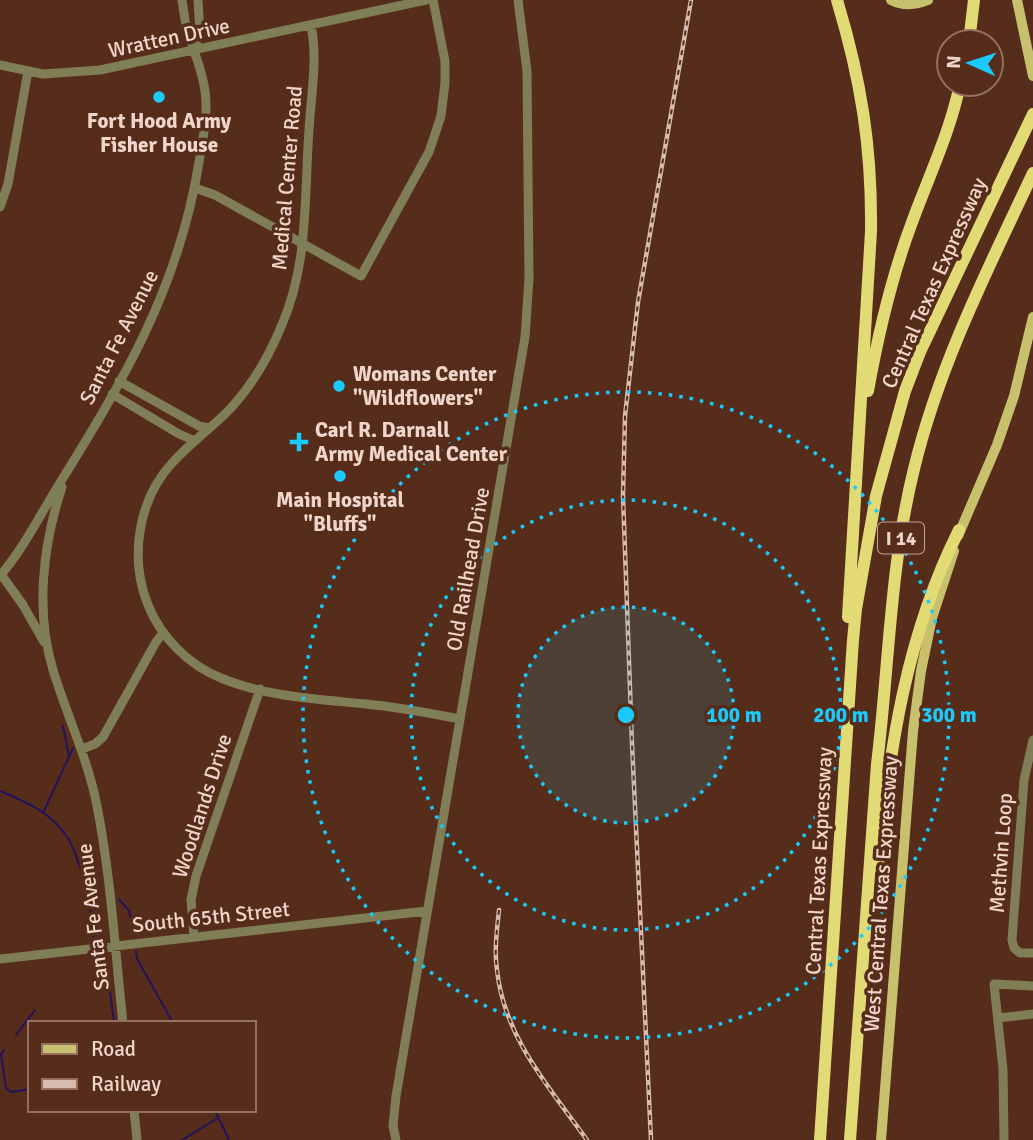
<svg xmlns="http://www.w3.org/2000/svg" width="1033" height="1140" viewBox="0 0 1033 1140" font-family="Signika,sans-serif">
<style>
.lines{fill:none;stroke-linecap:round;stroke-linejoin:round}
.stream{stroke:#24125e;stroke-width:2}
.minor{stroke:#807e57;stroke-width:9}
.major{stroke:#c7c16e;stroke-width:10}
.highway{stroke:#e2db75;stroke-width:12}
.rail-casing{stroke:#d8bbaf;stroke-width:4.5}
.rail{stroke:#562d1a;stroke-width:2;stroke-dasharray:5;stroke-linecap:butt}
.ring{fill:none;stroke:#1bcafc;stroke-width:3.5;stroke-dasharray:3.5 7}
.poi-dot{fill:#1bcafc;stroke:#562d1a;stroke-width:2.5}
.labels{text-anchor:middle;stroke-width:7;stroke-linejoin:round;paint-order:stroke}
.shield{fill:#562d1a;stroke:#c2a395;stroke-width:2}
.shield-label{font-size:19px;font-weight:bold;fill:#f0d5ca}
.street-label{font-size:21px;fill:#f0d5ca;stroke:#562d1a}
.poi-label{font-size:21px;font-weight:bold;fill:#f0d5ca;stroke:#562d1a}
.centre{fill:#1bcafc;stroke:#562d1a;stroke-width:3.5}
.ring-label{font-size:21px;text-anchor:middle;font-weight:bold;fill:#1bcafc;stroke:#562d1a;stroke-width:7;stroke-linejoin:round;paint-order:stroke}
</style>
<rect width="100%" height="100%" fill="#562d1a"/>
<g class="lines">
<path class="stream" d="M 63,726 L 69,756
M 0,791 C 26,802 51,812 67,837 C 81,857 73,871 99,885
M 44,811 L 73,748
M 87,880 L 94,942
M 119,899 L 129,911 L 134,933
M 136,951 L 137,959 L 173,1023
M 96,954 L 103,959 L 107,967 L 114,1023
M 16,1035 L 35,1010
M 4,1050 L 1,1054 L 6,1088 L 11,1092 L 30,1089
M 215,1110 L 229,1140
M 182,1140 L 218,1118"/>
<path class="minor" d="M 311,25 C 318,59 311,95 309,130 C 304,198 309,264 281,327 C 269,356 252,385 231,408 C 213,427 191,442 173,462 C 138,499 129,558 148,605 C 161,637 188,665 221,678 C 267,697 317,699 366,704 C 398,707 429,713 460,719
M 194,49 L 200,32 L 198,0
M 0,65 L 43,74 L 100,70 L 426,0
M 195,188 L 215,195 L 361,276 L 429,152 L 441,116 L 445,83 L 445,61 L 433,0
M 0,207 L 8,184 L 28,71
M 119,381 L 199,426 L 209,428
M 112,394 L 179,434 L 195,441
M 62,487 C 43,544 35,611 53,670 C 67,716 88,759 97,806 C 111,877 115,951 123,1023
M 0,573 L 23,605 L 44,642
M 0,576 C 23,549 39,517 58,486 C 124,380 179,287 199,162 C 202,144 206,126 206,109 C 207,84 197,59 189,37 C 185,25 184,12 182,0
M 1033,740 L 1024,780 L 1012,940 L 1014,948 L 1020,953 L 1033,953
M 82,749 L 95,744 L 103,737 L 156,642 L 163,633
M 194,937 L 191,900 L 196,876 L 260,689
M 0,959 L 427,911
M 998,1018 L 1033,1014
M 134,1110 L 137,1140
M 396,1140 L 393,1126 L 396,1096 L 525,337 L 529,279 L 527,71 L 518,0
M 1004,1140 L 1003,1069 L 994,984 L 1033,986"/>
<path class="major" d="M 891,0 C 903,6 916,5 928,0
M 1017,0 L 1033,76
M 958,536 L 997,445 L 1014,396 L 1033,317
M 881,1140 L 913,731 L 921,671 L 932,618 L 954,551"/>
<path class="highway" d="M 837,0 C 861,80 872,147 871,231 L 848,617
M 969,42 L 974,0
M 868,391 C 878,335 891,279 911,225 C 928,178 950,133 960,84
M 878,866 C 889,750 906,636 959,530
M 820,1140 L 853,640 L 856,609 L 876,496 L 905,391 L 920,352 L 1033,114
M 850,1140 L 877,764 C 889,666 890,565 914,469 C 939,365 988,269 1033,173"/>
<g class="rail-casing">
<path id="rail" d="M 499,910 C 497,930 494,950 497,970 C 504,1037 549,1087 587,1140
M 651,1140 L 632,744 L 623,496 L 625,416 L 638,302 L 691,0"/>
</g>
<use href="#rail" class="rail"/>
</g>
<circle cx="626" cy="715" r="108" fill="#1bcafc" fill-opacity=".12"/>
<g class="ring">
<circle cx="626" cy="715" r="108"/>
<circle cx="626" cy="715" r="215"/>
<circle cx="626" cy="715" r="323"/>
</g>
<g class="poi-dot">
<circle cx="159" cy="97" r="7"/>
<circle cx="339" cy="386" r="7"/>
<path d="M295.5 431.5h7v7h7v7h-7v7h-7v-7h-7v-7h7z"/>
<circle cx="340" cy="476" r="7"/>
</g>
<g class="labels">
<rect class="shield" x="878" y="522.5" width="46" height="31" rx="5"/>
<g class="shield-label">
<text x="901" y="545">I 14</text>
</g>
<g class="street-label">
<text transform="translate(169 38) rotate(-12)" y="7">Wratten Drive</text>
<text transform="translate(287 178) rotate(-85)" y="7">Medical Center Road</text>
<text transform="translate(934 283) rotate(-66)" y="7">Central Texas Expressway</text>
<text transform="translate(119 337) rotate(-63)" y="7">Santa Fe Avenue</text>
<text transform="translate(468 569) rotate(-80)" y="7">Old Railhead Drive</text>
<text transform="translate(202 806) rotate(-72)" y="7">Woodlands Drive</text>
<text transform="translate(1001 853) rotate(-86)" y="7">Methvin Loop</text>
<text transform="translate(819 861) rotate(-87)" y="7">Central Texas Expressway</text>
<text transform="translate(881 894) rotate(-86)" y="7">West Central Texas Expressway</text>
<text transform="translate(93 917) rotate(-97)" y="7">Santa Fe Avenue</text>
<text transform="translate(211 917) rotate(-6)" y="7">South 65th Street</text>
</g>
<g class="poi-label">
<text x="159" y="128">Fort Hood Army<tspan x="159" dy="24">Fisher House</tspan></text>
<text x="353" y="381" text-anchor="start">Womans Center<tspan x="353" dy="24">"Wildflowers"</tspan></text>
<text x="315" y="437" text-anchor="start">Carl R. Darnall<tspan x="315" dy="24">Army Medical Center</tspan></text>
<text x="340" y="507">Main Hospital<tspan x="340" dy="24">"Bluffs"</tspan></text>
</g>
</g>
<circle cx="626" cy="715" r="10" class="centre"/>
<g class="ring-label">
<text x="734" y="722">100 m</text>
<text x="841" y="722">200 m</text>
<text x="949" y="722">300 m</text>
</g>
<rect x="28" y="1021" width="228" height="91" fill="#562d1a" stroke="#947060" stroke-width="2"/>
<rect x="42" y="1044" width="35" height="10" fill="#c7c16e" stroke="#947060" stroke-width="2"/>
<text x="91" y="1056" font-size="21" fill="#f0d5ca">Road</text>
<rect x="42" y="1079" width="35" height="10" fill="#d8bbaf" stroke="#947060" stroke-width="2"/>
<text x="91" y="1091" font-size="21" fill="#f0d5ca">Railway</text>
<g transform="translate(970 63) rotate(273)"><circle r="33" fill="#562d1a" stroke="#947060" stroke-width="2"/>
<path d="M0-5L12 26L0 18L-12 26Z" fill="#1bcafc"/>
<text y="-10" font-size="19" font-weight="bold" text-anchor="middle" fill="#f0d5ca">N</text>
</g>
</svg>
